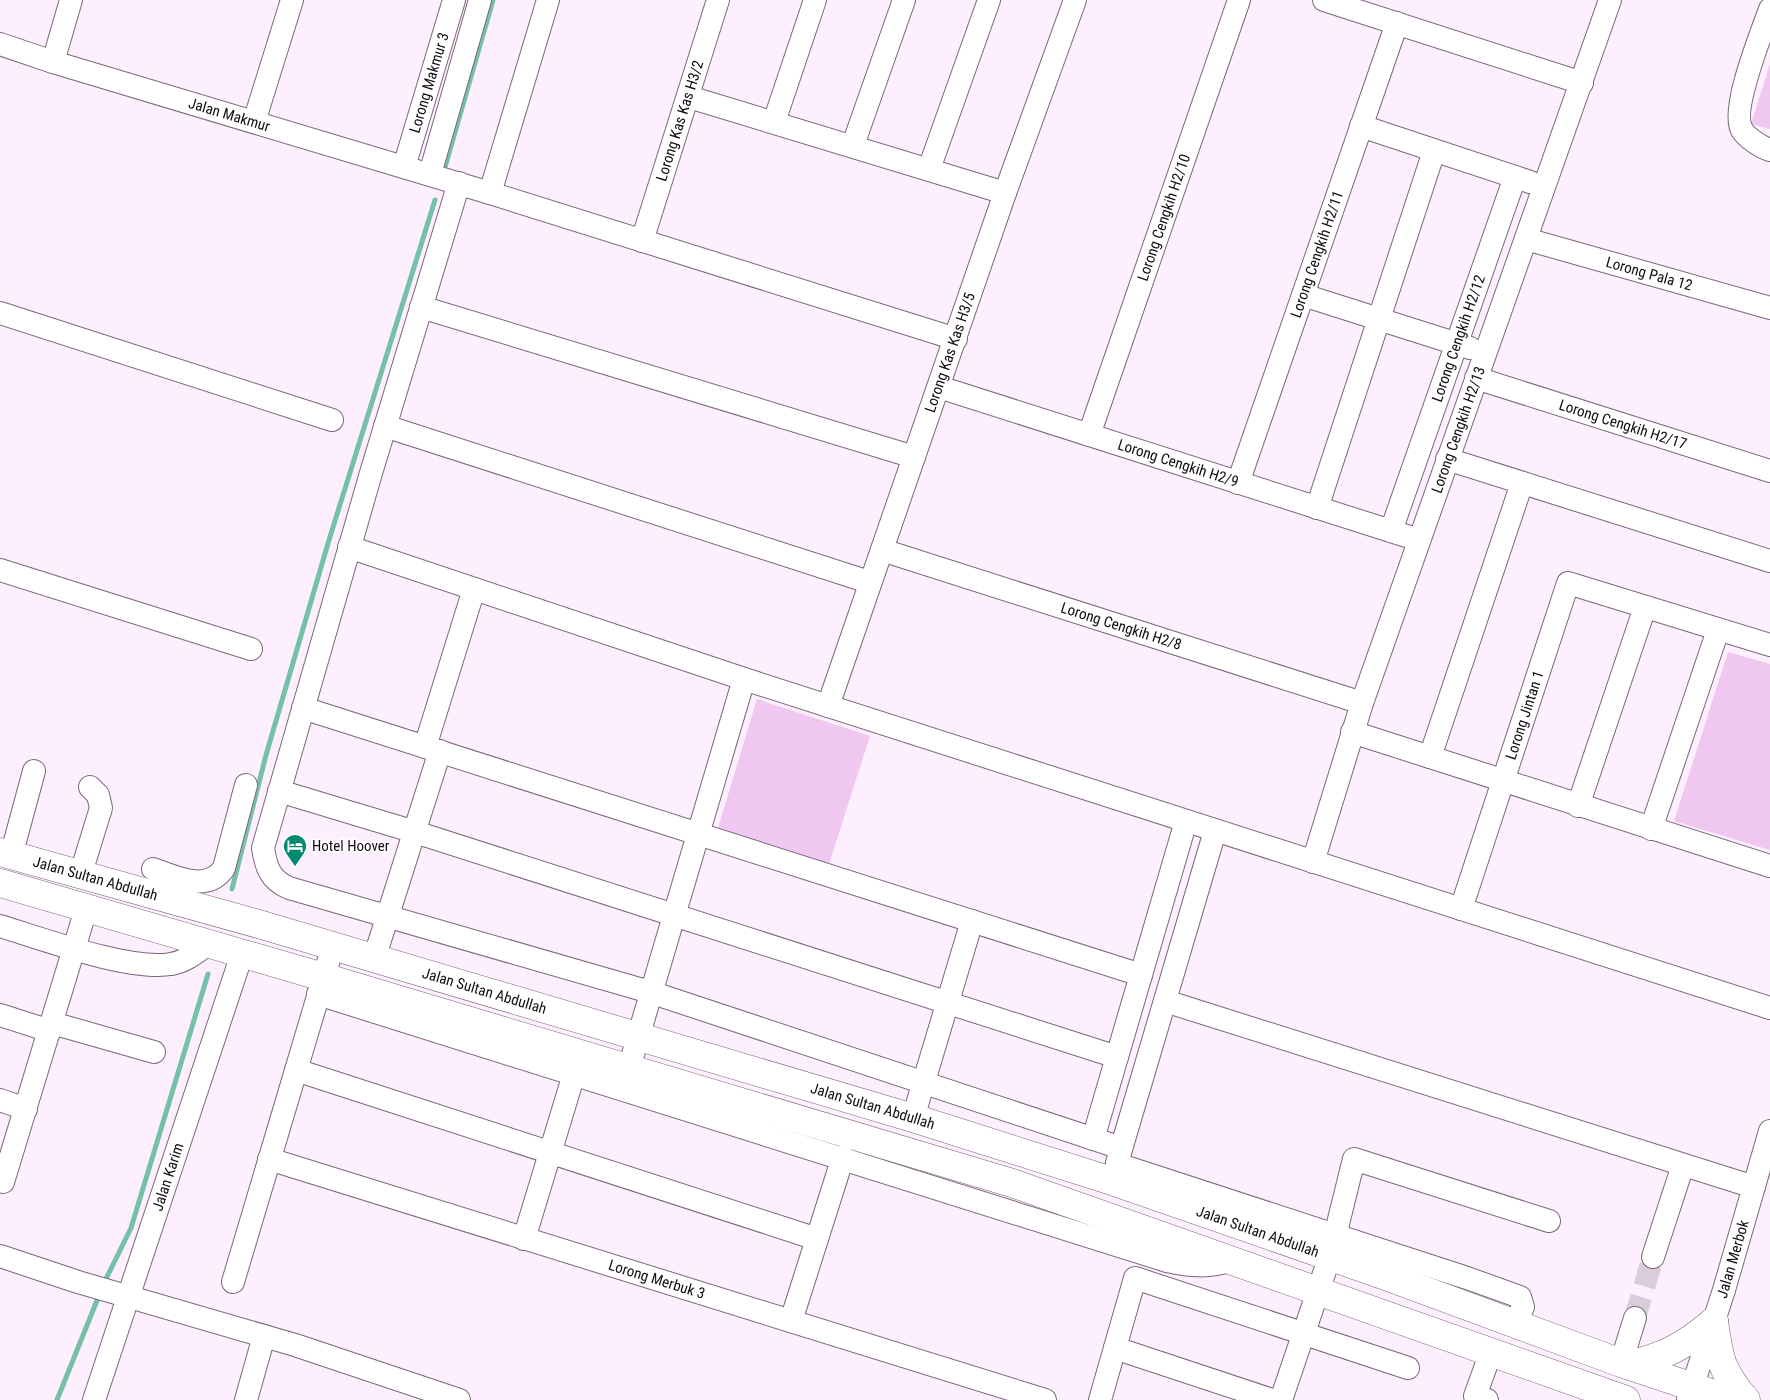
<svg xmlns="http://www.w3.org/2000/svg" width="1770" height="1400" viewBox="0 0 1770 1400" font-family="'Roboto Condensed',sans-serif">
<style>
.green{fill:#efc7f0}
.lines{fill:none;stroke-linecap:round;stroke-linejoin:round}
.stream{stroke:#74c0a9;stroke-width:5}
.minor-tunnel{stroke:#dacdda;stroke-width:22;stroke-dasharray:22 11;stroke-linecap:butt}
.minor-casing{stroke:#7b677b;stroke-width:24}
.major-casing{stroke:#7b677b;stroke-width:29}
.minor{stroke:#fff;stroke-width:22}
.major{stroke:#fff;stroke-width:28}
.labels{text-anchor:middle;stroke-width:4;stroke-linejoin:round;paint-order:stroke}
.street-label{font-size:15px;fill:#130b13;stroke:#fff}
.poi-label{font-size:15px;fill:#130b13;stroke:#fff;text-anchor:start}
</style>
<rect width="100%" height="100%" fill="#fdeffd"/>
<path class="green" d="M 1770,64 L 1770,129 L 1751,124 Z
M 1728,652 L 1770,664 L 1770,850 L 1674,821 Z
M 757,699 L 870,736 L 829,864 L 718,828 Z"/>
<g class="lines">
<path class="stream" d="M 445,167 L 493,0
M 232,889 L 266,755 L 329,540 L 435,200
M 104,1283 L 131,1228 L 208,974
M 57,1400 L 100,1293"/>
<path class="minor-tunnel" d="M 1635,1318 L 1653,1257"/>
<g class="minor-casing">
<g id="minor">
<path d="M 1324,0 L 1582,83"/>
<path d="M 1770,9 C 1762,32 1730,110 1742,130 C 1747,138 1761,147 1770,150"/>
<path id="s1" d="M 0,44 L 53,62 L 490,193 L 956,339"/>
<path d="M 53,62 L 71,0"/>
<path d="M 689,97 L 1005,193"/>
<path d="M 254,122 L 292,0"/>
<path d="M 774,122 L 815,0"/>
<path d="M 1361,126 L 1530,182"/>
<path d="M 853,145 L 904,0"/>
<path id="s2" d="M 404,167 L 454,0"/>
<path d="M 929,169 L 989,0"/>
<path d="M 430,174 L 480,0"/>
<path d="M 459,183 L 371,473 L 263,848 C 266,867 270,880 289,888 L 650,992 L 1121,1148"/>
<path d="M 490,193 L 548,0"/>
<path id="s3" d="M 1526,239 L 1770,308"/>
<path id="s4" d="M 642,241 L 718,0"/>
<path d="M 1303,295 L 1470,348"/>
<path d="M 421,307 L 914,457"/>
<path d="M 0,313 L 332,420"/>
<path id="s5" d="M 1476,378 L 1770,471"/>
<path id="s6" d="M 939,387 L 1419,540"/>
<path d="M 385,426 L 869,582"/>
<path id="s7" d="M 1089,435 L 1239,0"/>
<path d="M 1447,459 L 1770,561"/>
<path id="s8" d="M 1238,483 L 1397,23"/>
<path d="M 1317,508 L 1434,151"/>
<path id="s9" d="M 1391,531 L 1515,177"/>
<path d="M 349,547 L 744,679 L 1770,1008"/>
<path id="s10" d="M 882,550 L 1362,703"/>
<path d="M 0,570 L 251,649"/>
<path id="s11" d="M 828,706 L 1005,193 L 1075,0"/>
<path d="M 303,708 L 1141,975"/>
<path d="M 1352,732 L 1770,866"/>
<path d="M 425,747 L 474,589"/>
<path d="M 1430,757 L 1522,483"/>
<path d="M 279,791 L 415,832 L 1117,1057"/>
<path d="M 1578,806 L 1645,607"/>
<path d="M 1651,829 L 1718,630"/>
<path d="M 11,856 L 34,771"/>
<path id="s12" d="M 1313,862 L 1362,703 L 1610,0"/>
<path d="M 153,869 C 175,877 208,893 224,868 L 246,785"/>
<path d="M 80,876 L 101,808 L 98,795 L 90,787"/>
<path id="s13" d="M 1461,909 L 1568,583 L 1770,645"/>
<path d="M 0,926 C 43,939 129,971 171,964 C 185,962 197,952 208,944"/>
<path d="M 374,959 L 440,751"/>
<path d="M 318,994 L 1167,1261 C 1190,1266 1208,1268 1232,1260"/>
<path d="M 1165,1001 L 1754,1187"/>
<path d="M 0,1015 L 50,1031"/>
<path d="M 52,1023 L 154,1052"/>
<path d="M 629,1068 L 744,679"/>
<path d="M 296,1070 L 817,1239"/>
<path d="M 0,1100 L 26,1109"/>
<path d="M 913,1118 L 972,921"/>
<path d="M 1093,1139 L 1186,821"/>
<path id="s14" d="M 269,1159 L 1045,1400"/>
<path d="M 1117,1163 L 1215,831"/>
<path d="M 1117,1164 L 1467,1278 L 1520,1297 L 1523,1307 L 1515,1324"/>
<path d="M 3,1182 L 86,909"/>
<path d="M 524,1239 L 574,1074"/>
<path d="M 0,1256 L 78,1282 L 295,1345 L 459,1400"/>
<path d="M 1653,1257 L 1683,1165"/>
<path d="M 233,1282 L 333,946"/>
<path d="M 791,1321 L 843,1157"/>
<path d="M 1115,1348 L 1272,1400"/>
<path d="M 1621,1363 L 1635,1318"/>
<path id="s15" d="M 94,1400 L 242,954"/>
<path d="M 246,1400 L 264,1336"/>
<path d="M 1100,1400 L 1135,1278 L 1408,1368"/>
<path d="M 1281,1400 L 1330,1256 L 1354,1159 L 1549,1221"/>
<path d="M 1487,1400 L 1475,1396 L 1491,1352"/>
<path id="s16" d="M 1688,1400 L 1724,1290 L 1770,1131"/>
</g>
</g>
<g class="major-casing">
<g id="major">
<path id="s17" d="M 0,852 L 262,925 L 913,1118 L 1112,1181 L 1383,1275 L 1621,1363 L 1732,1400"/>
<path d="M 0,883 L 323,977 L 1012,1183 L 1626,1400"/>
<path d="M 1714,1321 C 1719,1358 1721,1371 1746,1400"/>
<path d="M 1627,1365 C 1664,1357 1685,1346 1714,1321"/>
</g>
</g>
<use href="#minor" class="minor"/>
<use href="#major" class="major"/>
</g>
<defs>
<g id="hotel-pin" transform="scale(1.25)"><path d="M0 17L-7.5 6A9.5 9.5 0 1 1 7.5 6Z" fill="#028a70" stroke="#fff"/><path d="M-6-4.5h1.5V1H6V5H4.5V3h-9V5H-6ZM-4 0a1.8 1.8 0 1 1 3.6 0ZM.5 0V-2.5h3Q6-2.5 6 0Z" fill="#fff"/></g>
</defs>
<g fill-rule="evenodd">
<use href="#hotel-pin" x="295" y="846"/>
</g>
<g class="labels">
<g class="street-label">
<text dy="5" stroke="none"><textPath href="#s2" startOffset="88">Lorong Makmur 3</textPath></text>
<text dy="5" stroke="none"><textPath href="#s1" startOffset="240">Jalan Makmur</textPath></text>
<text dy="5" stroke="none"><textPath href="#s4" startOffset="126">Lorong Kas Kas H3/2</textPath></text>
<text dy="5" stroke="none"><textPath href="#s7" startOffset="230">Lorong Cengkih H2/10</textPath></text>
<text dy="5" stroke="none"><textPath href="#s8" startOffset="242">Lorong Cengkih H2/11</textPath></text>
<text dy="5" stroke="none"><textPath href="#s3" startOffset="128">Lorong Pala 12</textPath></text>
<text dy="5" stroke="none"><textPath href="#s9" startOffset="204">Lorong Cengkih H2/12</textPath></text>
<text dy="5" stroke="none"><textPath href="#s11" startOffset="374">Lorong Kas Kas H3/5</textPath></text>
<text dy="5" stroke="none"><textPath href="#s5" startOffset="154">Lorong Cengkih H2/17</textPath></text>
<text dy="5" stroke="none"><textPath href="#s12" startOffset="456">Lorong Cengkih H2/13</textPath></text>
<text dy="5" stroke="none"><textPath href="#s6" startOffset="251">Lorong Cengkih H2/9</textPath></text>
<text dy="5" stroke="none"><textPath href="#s10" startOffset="251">Lorong Cengkih H2/8</textPath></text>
<text dy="5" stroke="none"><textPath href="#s13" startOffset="204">Lorong Jintan 1</textPath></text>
<text dy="5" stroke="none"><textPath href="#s17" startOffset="99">Jalan Sultan Abdullah</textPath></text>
<text dy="5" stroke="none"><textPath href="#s17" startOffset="504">Jalan Sultan Abdullah</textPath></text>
<text dy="5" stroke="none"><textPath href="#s17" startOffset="909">Jalan Sultan Abdullah</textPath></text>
<text dy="5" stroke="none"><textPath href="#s15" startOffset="235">Jalan Karim</textPath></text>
<text dy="5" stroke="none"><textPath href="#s17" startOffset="1314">Jalan Sultan Abdullah</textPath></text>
<text dy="5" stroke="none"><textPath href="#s16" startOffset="148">Jalan Merbok</textPath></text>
<text dy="5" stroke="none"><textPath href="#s14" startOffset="406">Lorong Merbuk 3</textPath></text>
</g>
<g class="poi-label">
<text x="312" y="851">Hotel Hoover</text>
</g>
</g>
</svg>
